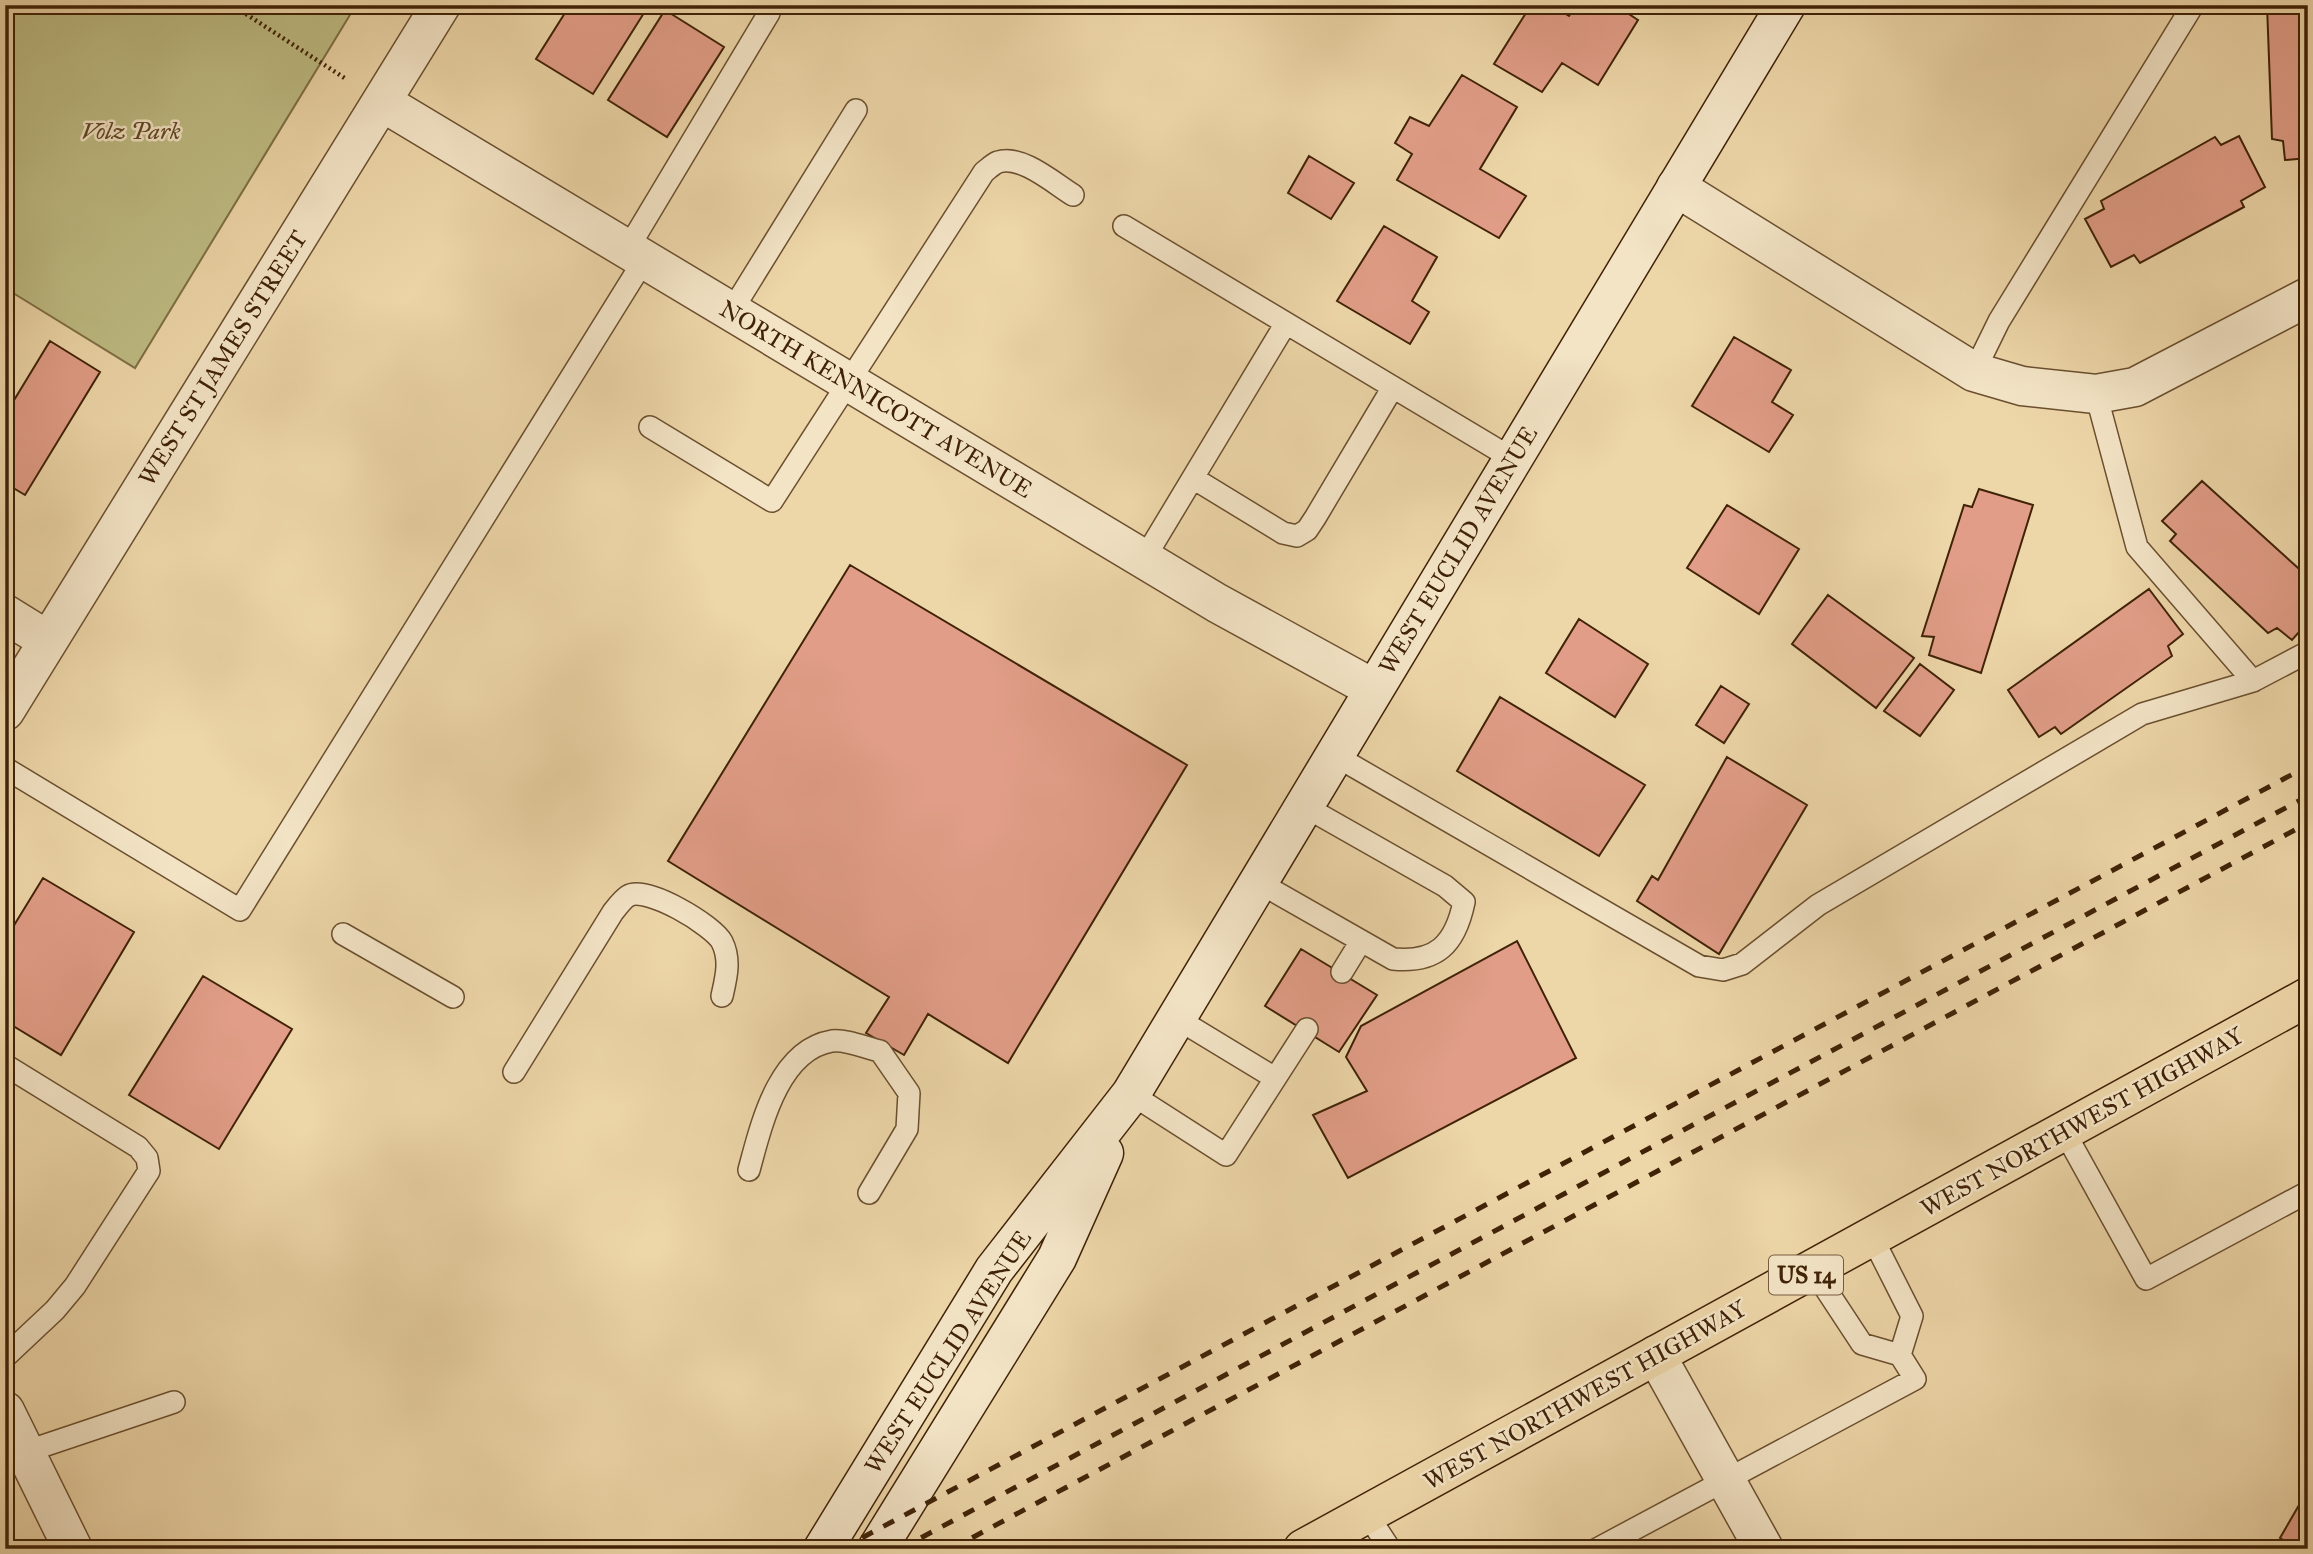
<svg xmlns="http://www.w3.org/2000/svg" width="2313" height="1554" viewBox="0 0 2313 1554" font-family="'IM FELL Great Primer',serif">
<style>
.green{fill:#bebc83;stroke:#7f6f45;stroke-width:2}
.building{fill:#e19d87;stroke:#402207;stroke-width:2}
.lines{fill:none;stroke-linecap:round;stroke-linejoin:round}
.lane-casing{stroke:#6b4f2f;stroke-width:24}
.street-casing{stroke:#6b4f2f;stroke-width:41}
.secondary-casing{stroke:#402207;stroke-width:41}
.primary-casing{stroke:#402207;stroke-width:41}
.path{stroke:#402207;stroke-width:4.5;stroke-dasharray:2 3.5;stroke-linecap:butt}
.lane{stroke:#f3e4c6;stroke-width:21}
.street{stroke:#f3e4c6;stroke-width:38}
.secondary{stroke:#f3e4c6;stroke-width:38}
.primary{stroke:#edd6a8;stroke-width:38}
.rail{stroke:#402207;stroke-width:5;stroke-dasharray:12 12;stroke-linecap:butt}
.labels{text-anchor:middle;stroke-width:5;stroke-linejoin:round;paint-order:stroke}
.shield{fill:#f3e4c6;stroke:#765c40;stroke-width:2}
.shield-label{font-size:23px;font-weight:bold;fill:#402207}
.park-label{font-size:24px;font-style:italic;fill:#604826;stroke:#f3e4c6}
.street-label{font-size:24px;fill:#402207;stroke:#f3e4c6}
</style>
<rect width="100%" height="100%" fill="#edd6a8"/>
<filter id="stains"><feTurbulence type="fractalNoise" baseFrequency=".00286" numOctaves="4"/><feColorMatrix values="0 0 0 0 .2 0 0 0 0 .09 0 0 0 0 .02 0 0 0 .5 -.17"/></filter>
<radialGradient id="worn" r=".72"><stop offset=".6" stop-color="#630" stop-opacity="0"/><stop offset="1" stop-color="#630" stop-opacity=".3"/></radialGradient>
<path class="green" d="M 5,5 L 356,5 L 135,368 L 5,288 Z"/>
<path class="building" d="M 570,5 L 649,5 L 593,94 L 536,59 Z
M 1531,5 L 1551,5 L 1569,16 L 1576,5 L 1615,5 L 1638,20 L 1598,85 L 1562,63 L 1542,92 L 1494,64 Z
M 2267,5 L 2308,5 L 2308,158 L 2285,160 L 2283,141 L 2272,139 Z
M 665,10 L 724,47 L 667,137 L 608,100 Z
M 1462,75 L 1517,107 L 1480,169 L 1526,196 L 1499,238 L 1397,180 L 1412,154 L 1395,143 L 1410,117 L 1429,126 Z
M 2239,136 L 2265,187 L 2241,201 L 2244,207 L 2140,263 L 2134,255 L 2111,267 L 2085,219 L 2104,209 L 2101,201 L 2215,137 L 2221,145 Z
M 1309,156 L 1354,183 L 1331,219 L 1288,193 Z
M 1384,226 L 1437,257 L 1412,301 L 1429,312 L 1410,344 L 1337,301 Z
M 1734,337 L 1791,370 L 1772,402 L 1793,415 L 1769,452 L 1692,406 Z
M 50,341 L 100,372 L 25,495 L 5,483 L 5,415 Z
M 2202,481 L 2308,577 L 2308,622 L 2292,640 L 2277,628 L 2268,633 L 2170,541 L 2176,534 L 2162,521 Z
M 1979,489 L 2033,505 L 1981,673 L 1929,655 L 1934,637 L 1922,636 L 1964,505 L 1972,507 Z
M 1727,505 L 1799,549 L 1759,614 L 1687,568 Z
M 850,565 L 1187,765 L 1008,1063 L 928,1014 L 904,1055 L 866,1033 L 889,997 L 668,861 Z
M 2149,589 L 2183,634 L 2168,646 L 2172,656 L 2061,734 L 2055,727 L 2039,737 L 2008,690 Z
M 1828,595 L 1914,658 L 1876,708 L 1792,644 Z
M 1579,619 L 1648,664 L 1615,717 L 1546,673 Z
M 1920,664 L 1954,690 L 1920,736 L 1884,711 Z
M 1721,686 L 1749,704 L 1724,743 L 1696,725 Z
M 1500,697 L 1645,785 L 1599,856 L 1457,771 Z
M 1727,757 L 1807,805 L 1719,954 L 1637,901 L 1652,876 L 1658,880 Z
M 43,878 L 134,932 L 61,1055 L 5,1021 L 5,940 Z
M 1517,941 L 1576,1058 L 1348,1178 L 1313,1115 L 1367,1091 L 1346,1057 L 1361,1026 Z
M 1301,949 L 1377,995 L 1339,1052 L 1265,1006 Z
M 203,976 L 292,1029 L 219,1149 L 129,1095 Z
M 2306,1493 L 2308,1549 L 2299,1549 L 2280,1538 Z"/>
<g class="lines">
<g class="lane-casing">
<path id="lane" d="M 1124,226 L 1513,459
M 627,250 L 769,13
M 731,312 L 856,110
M 1974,372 L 1999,321 L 2193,5
M 2096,394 L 2137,547 L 2253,681 L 2308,652
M 650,427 L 772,501 L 984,172 C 988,169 993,164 998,162 C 1021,154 1055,184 1073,195
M 1193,478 L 1283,533 L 1297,536 L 1307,530 L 1315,518 L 1393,387
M 1144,559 L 1286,323
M 1334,755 L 1699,966 L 1723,970 L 1742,964 L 1818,905 L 2142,714 L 2253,681
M 5,768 L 240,910 L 644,260
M 1258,882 L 1393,959 C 1436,963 1455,945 1464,902 L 1445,886 L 1304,806
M 343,934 L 453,997
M 1342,972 L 1361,941
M 1176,1018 L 1275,1078
M 5,1065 L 138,1147 L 147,1158 L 149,1171 L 75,1286 L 55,1310 L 5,1357
M 514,1072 L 613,912 C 617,907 623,899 628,896 C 646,885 713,925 722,942 C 731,960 726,978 722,996
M 1131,1094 L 1226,1155 L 1307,1029
M 2064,1131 L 2146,1279 L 2308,1192
M 749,1170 C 761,1126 778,1050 832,1041 C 846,1039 866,1048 880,1051 L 909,1093 L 907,1129 L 869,1193
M 1873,1239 L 1912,1316 L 1900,1355
M 25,1452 L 174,1402
M 1367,1514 L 1390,1549
M 1597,1549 L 1915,1379 L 1900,1355 L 1862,1344 L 1814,1271"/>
</g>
<g class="street-casing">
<path id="street" d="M 382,102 L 1217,603 L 1374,689
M 1676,187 L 1974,372 L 2022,386 L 2096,394 L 2135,387 L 2308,297
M 5,614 L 47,640
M 5,711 L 441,5
M 1656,1355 L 1764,1549
M 5,1411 L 73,1549"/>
</g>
<g class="secondary-casing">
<path id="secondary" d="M 823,1549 L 994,1270 L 1131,1094 L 1786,5
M 877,1549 L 1057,1258 L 1104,1153"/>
</g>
<g class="primary-casing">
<path id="primary" d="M 1303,1549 L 2308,997"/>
</g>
<path class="path" d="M 232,5 L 346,79"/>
<use href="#lane" class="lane"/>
<use href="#street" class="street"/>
<use href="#secondary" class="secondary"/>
<use href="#primary" class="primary"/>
<path class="rail" d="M 841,1549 L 2308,766
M 900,1549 L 2308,796
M 951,1549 L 2308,823"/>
</g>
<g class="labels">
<rect class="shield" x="1769" y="1255.5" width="74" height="39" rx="5"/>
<g class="shield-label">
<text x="1806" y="1283">US 14</text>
</g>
<g class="park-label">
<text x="131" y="139">Volz Park</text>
</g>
<g class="street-label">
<text transform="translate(223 358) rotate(-58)" y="8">WEST ST JAMES STREET</text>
<text transform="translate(876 399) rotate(31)" y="8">NORTH KENNICOTT AVENUE</text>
<text transform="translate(1458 550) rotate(-59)" y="8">WEST EUCLID AVENUE</text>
<text transform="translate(2082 1122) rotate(-29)" y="8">WEST NORTHWEST HIGHWAY</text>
<text transform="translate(948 1352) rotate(-57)" y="8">WEST EUCLID AVENUE</text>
<text transform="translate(1585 1395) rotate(-29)" y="8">WEST NORTHWEST HIGHWAY</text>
</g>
</g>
<rect width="2313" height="1554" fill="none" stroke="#edd6a8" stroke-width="28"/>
<rect x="7" y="7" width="2299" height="1540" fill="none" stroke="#402207" stroke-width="3.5"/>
<rect x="14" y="14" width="2285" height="1526" fill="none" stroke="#402207" stroke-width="2"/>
<rect width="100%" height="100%" filter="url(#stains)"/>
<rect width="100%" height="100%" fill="url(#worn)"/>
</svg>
